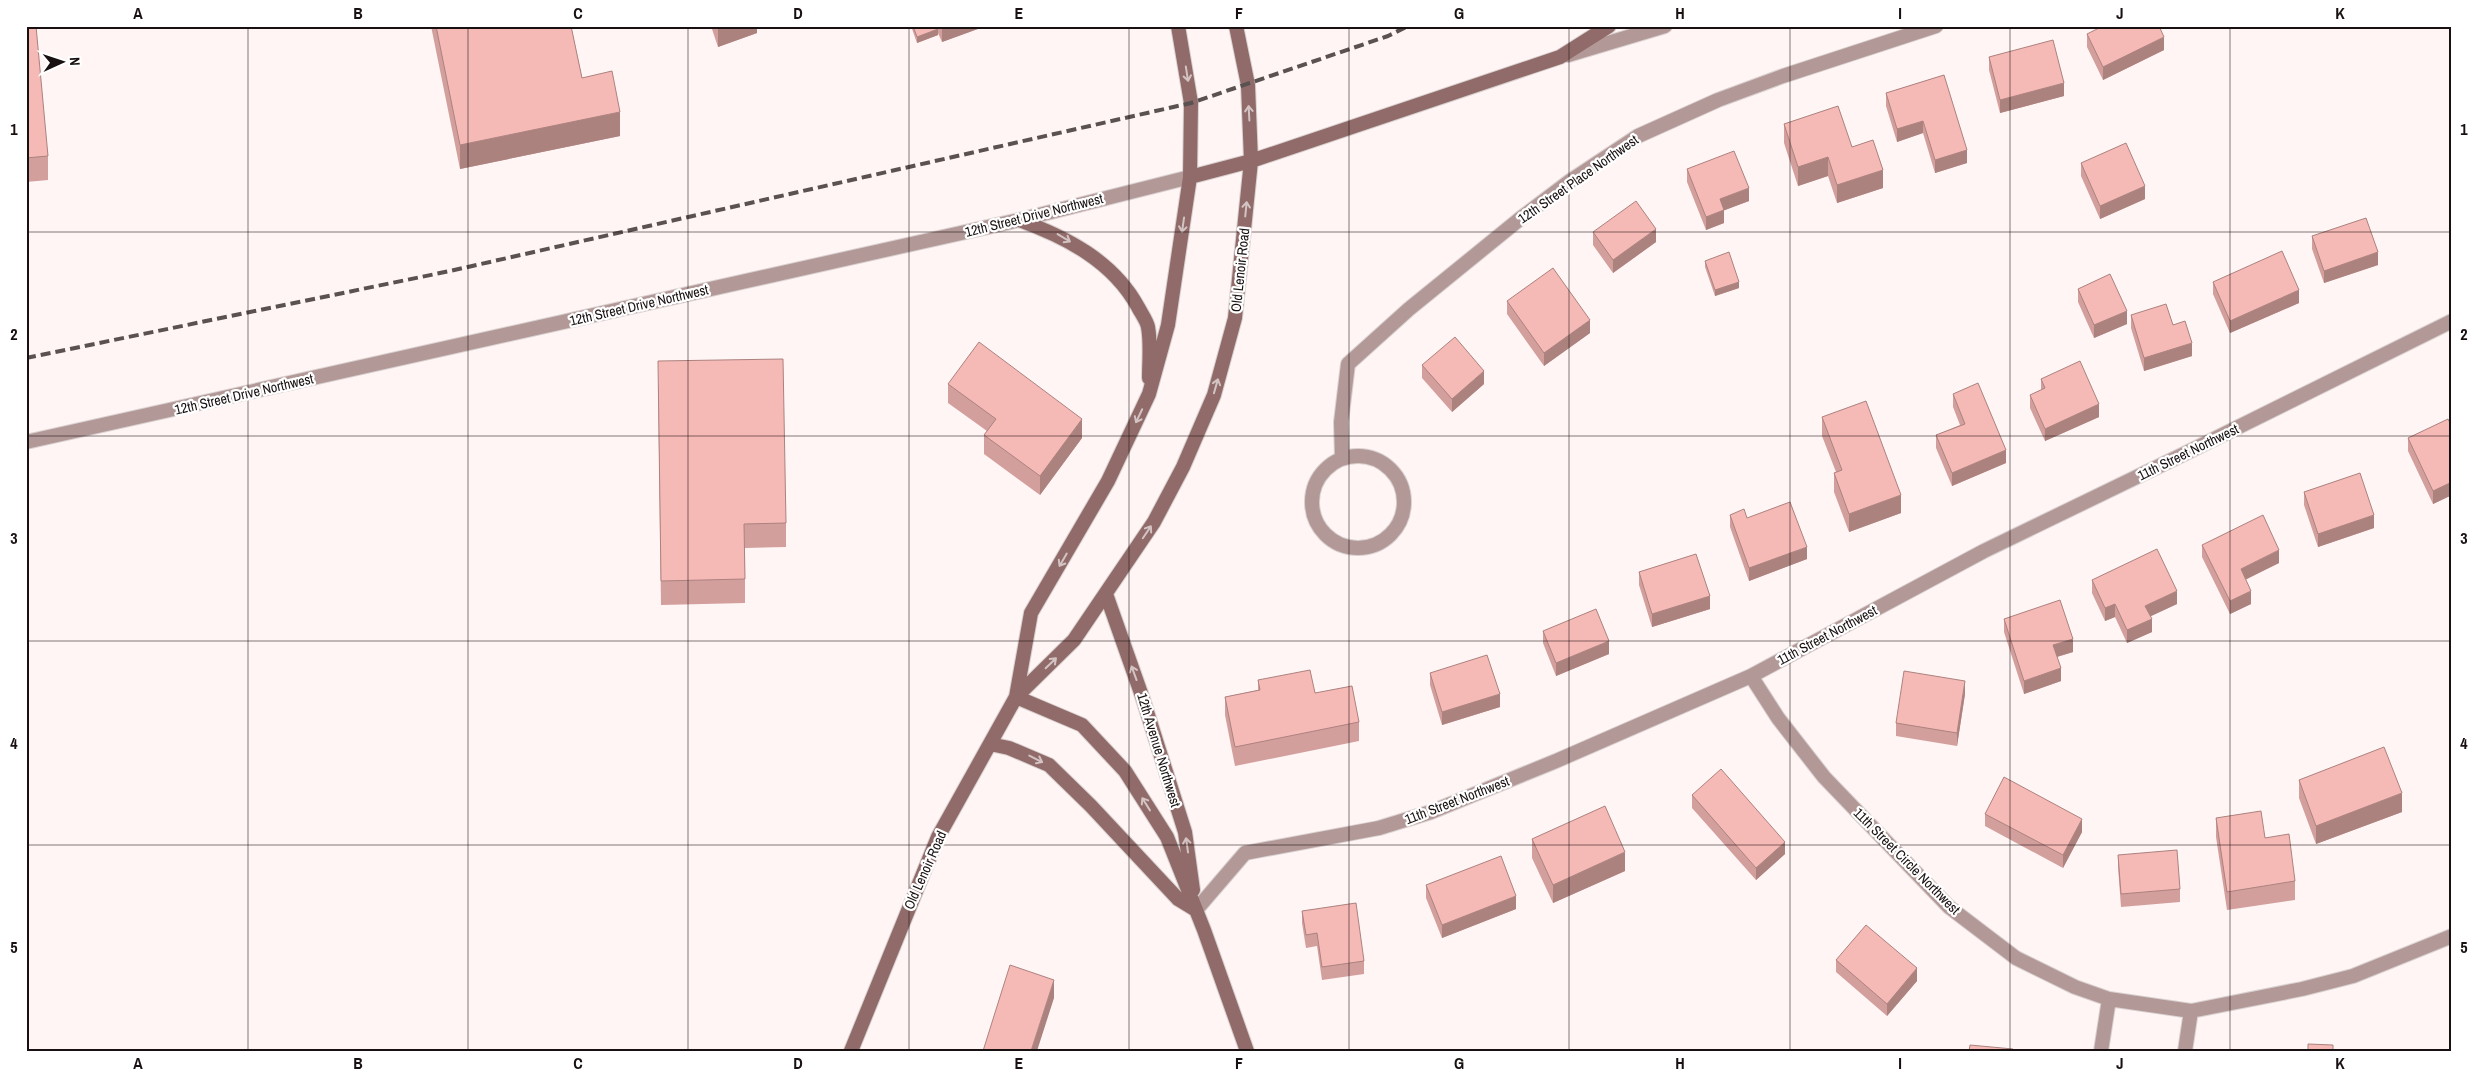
<svg xmlns="http://www.w3.org/2000/svg" width="2478" height="1077" viewBox="0 0 2478 1077" font-family="'Archivo Narrow',sans-serif">
<style>
.lines{fill:none;stroke-linecap:round;stroke-linejoin:round}
.minor-casing{stroke:#d9d1d0;stroke-width:16}
.tertiary-casing{stroke:#d9d1d0;stroke-width:16}
.secondary-casing{stroke:#d9d1d0;stroke-width:16}
.minor{stroke:#b29897;stroke-width:14}
.tertiary{stroke:#b29897;stroke-width:14}
.secondary{stroke:#906b69;stroke-width:14}
.rail{stroke:#5a5251;stroke-width:4;stroke-dasharray:10 5;stroke-linecap:butt}
.wall{fill:#d39f9d}
.shaded-wall{fill:#ac827f}
.building{fill:#f5b9b6;stroke:#ac827f}
.oneway{stroke:#d3c4c3}
.grid{fill:none;stroke:#191111;stroke-width:1;stroke-opacity:0.55}
.labels{text-anchor:middle;stroke-width:4.5;stroke-linejoin:round;paint-order:stroke}
.street-label{font-size:14px;fill:#191111;stroke:#fff}
.neatline{fill:none;stroke:#191111;stroke-width:2}
.grid-label{font-size:16px;text-anchor:middle;font-weight:bold;fill:#191111}
</style>
<rect width="100%" height="100%" fill="#fef5f4"/>
<g class="lines">
<g class="minor-casing">
<path id="minor" d="M 1568,55 L 1665,26
M1312 502a46 46 0 1 1 92 0a46 46 0 1 1-92 0Z
M 1342,459 L 1341,422 L 1348,364 L 1409,309 L 1521,218 L 1570,181 L 1638,136 L 1718,100 L 1783,76 L 1936,26
M 1751,676 L 1778,718 L 1824,777 L 1949,907 L 2016,958 L 2075,987 L 2109,999 L 2191,1011 L 2302,989 L 2353,976 L 2452,936
M 1196,910 L 1245,853 L 1379,828 L 1431,812 L 1556,761 L 1751,676 L 1984,551 L 2184,454 L 2452,321
M 2101,1051 L 2109,999
M 2185,1051 L 2191,1011"/>
</g>
<g class="tertiary-casing">
<path id="tertiary" d="M 26,442 L 1019,220 L 1190,177"/>
</g>
<g class="secondary-casing">
<path id="secondary" d="M 1190,177 L 1251,161 L 1560,57 L 1609,26
M 1019,220 C 1066,237 1113,261 1138,307 C 1141,313 1147,321 1148,327 C 1151,343 1149,362 1149,378
M 1106,594 L 1142,696 L 1185,832 L 1193,890
M 1016,697 L 1031,613 L 1108,481 L 1149,394 L 1168,325 L 1190,177 L 1191,103 L 1178,26
M 1016,697 L 1082,725 L 1125,771 L 1167,837 L 1204,930 L 1247,1051
M 990,744 L 1009,748 L 1049,765 L 1091,806 L 1178,899 L 1196,910
M 851,1051 L 938,837 L 1016,697 L 1074,640 L 1154,522 L 1183,467 L 1214,395 L 1235,318 L 1251,161 L 1248,85 L 1236,26"/>
</g>
<use href="#minor" class="minor"/>
<use href="#tertiary" class="tertiary"/>
<use href="#secondary" class="secondary"/>
<path class="rail" d="M 26,358 L 450,271 L 1191,103 L 1388,36 L 1408,26"/>
</g>
<path class="wall" d="M 26,26 L 48,156 L 48,180 L 26,182 Z
M 431,26 L 571,26 L 582,78 L 620,136 L 460,169 Z
M 711,26 L 757,26 L 757,33 L 718,47 Z
M 911,26 L 986,26 L 942,42 L 938,33 L 938,35 L 917,43 Z
M 2087,34 L 2164,50 L 2103,80 L 2087,47 Z
M 1989,57 L 2064,96 L 2000,113 L 1989,70 Z
M 1944,75 L 1967,163 L 1935,173 L 1923,133 L 1897,142 L 1886,106 L 1886,93 Z
M 1784,124 L 1852,147 L 1883,188 L 1837,203 L 1828,176 L 1798,186 L 1784,143 Z
M 2081,163 L 2145,199 L 2100,219 L 2081,176 Z
M 1687,169 L 1749,201 L 1724,210 L 1724,223 L 1706,230 L 1687,182 Z
M 1593,232 L 1656,242 L 1613,273 L 1593,245 Z
M 2312,236 L 2378,265 L 2324,283 L 2312,249 Z
M 1705,261 L 1739,288 L 1715,296 L 1705,267 Z
M 2213,282 L 2299,303 L 2230,333 L 2213,294 Z
M 2078,289 L 2127,324 L 2094,338 L 2078,302 Z
M 1507,301 L 1590,333 L 1544,366 L 1507,314 Z
M 2131,315 L 2173,325 L 2192,356 L 2144,371 L 2131,328 Z
M 1422,365 L 1484,384 L 1452,412 L 1422,378 Z
M 2041,379 L 2099,417 L 2045,441 L 2030,408 L 2030,395 L 2041,390 Z
M 948,384 L 1082,438 L 1040,495 L 984,454 L 984,435 L 987,431 L 948,403 Z
M 658,385 L 786,523 L 786,547 L 745,548 L 745,603 L 661,605 Z
M 1953,394 L 2006,463 L 1952,486 L 1936,448 L 1936,435 L 1960,425 L 1953,407 Z
M 1822,417 L 1901,513 L 1849,532 L 1834,492 L 1834,473 L 1836,472 L 1822,436 Z
M 2452,427 L 2452,495 L 2433,504 L 2408,451 L 2408,438 Z
M 2304,492 L 2374,528 L 2318,547 L 2304,505 Z
M 1730,515 L 1747,518 L 1807,559 L 1749,581 L 1730,527 Z
M 2202,545 L 2279,563 L 2245,579 L 2251,604 L 2230,614 L 2202,557 Z
M 1639,572 L 1710,609 L 1652,627 L 1639,585 Z
M 2092,580 L 2177,604 L 2150,616 L 2152,632 L 2127,643 L 2115,617 L 2105,621 L 2092,593 Z
M 2004,619 L 2073,652 L 2057,657 L 2061,681 L 2024,694 L 2004,632 Z
M 1543,631 L 1609,654 L 1556,676 L 1543,643 Z
M 1430,673 L 1500,707 L 1442,725 L 1430,685 Z
M 1258,680 L 1315,693 L 1359,722 L 1359,741 L 1235,766 L 1225,715 L 1225,697 L 1258,690 Z
M 1965,694 L 1957,746 L 1896,736 L 1896,723 Z
M 2299,780 L 2402,812 L 2316,844 L 2299,798 Z
M 1692,795 L 1785,854 L 1756,880 L 1692,808 Z
M 1985,814 L 2082,832 L 2063,868 L 1985,826 Z
M 2216,818 L 2265,838 L 2295,881 L 2295,900 L 2227,910 L 2216,837 Z
M 1532,839 L 1625,871 L 1553,903 L 1532,858 Z
M 2118,855 L 2180,889 L 2180,902 L 2121,907 L 2118,867 Z
M 1426,885 L 1516,909 L 1442,938 L 1426,898 Z
M 1302,911 L 1364,961 L 1364,974 L 1322,980 L 1317,946 L 1306,948 L 1302,923 Z
M 1836,960 L 1917,981 L 1887,1016 L 1836,972 Z"/>
<path class="shaded-wall" d="M 725,26 L 757,26 L 757,33 L 718,47 L 718,28 Z
M 942,26 L 986,26 L 942,42 Z
M 938,29 L 938,35 L 917,43 L 917,37 Z
M 2164,37 L 2164,50 L 2103,80 L 2103,67 Z
M 2064,83 L 2064,96 L 2000,113 L 2000,100 Z
M 620,112 L 620,136 L 460,169 L 460,145 Z
M 1923,121 L 1923,133 L 1897,142 L 1897,129 Z
M 1967,150 L 1967,163 L 1935,173 L 1935,160 Z
M 1828,157 L 1828,176 L 1798,186 L 1798,167 Z
M 1883,170 L 1883,188 L 1837,203 L 1837,185 Z
M 2145,186 L 2145,199 L 2100,219 L 2100,206 Z
M 1749,188 L 1749,201 L 1720,212 L 1720,199 Z
M 1724,210 L 1724,223 L 1706,230 L 1706,217 Z
M 1656,229 L 1656,242 L 1613,273 L 1613,260 Z
M 2378,252 L 2378,265 L 2324,283 L 2324,271 Z
M 1739,282 L 1739,288 L 1715,296 L 1715,290 Z
M 2299,290 L 2299,303 L 2230,333 L 2230,321 Z
M 2127,311 L 2127,324 L 2094,338 L 2094,325 Z
M 1590,320 L 1590,333 L 1544,366 L 1544,353 Z
M 2192,343 L 2192,356 L 2144,371 L 2144,358 Z
M 1484,371 L 1484,384 L 1452,412 L 1452,399 Z
M 2099,404 L 2099,417 L 2045,441 L 2045,429 Z
M 1082,419 L 1082,438 L 1040,495 L 1040,476 Z
M 2006,450 L 2006,463 L 1952,486 L 1952,473 Z
M 2452,482 L 2452,495 L 2433,504 L 2433,491 Z
M 1901,495 L 1901,513 L 1849,532 L 1849,514 Z
M 2374,515 L 2374,528 L 2318,547 L 2318,534 Z
M 1807,547 L 1807,559 L 1749,581 L 1749,568 Z
M 2279,550 L 2279,563 L 2241,582 L 2241,569 Z
M 2177,591 L 2177,604 L 2145,619 L 2145,606 Z
M 2251,591 L 2251,604 L 2230,614 L 2230,601 Z
M 1710,596 L 1710,609 L 1652,627 L 1652,614 Z
M 2115,604 L 2115,617 L 2105,621 L 2105,608 Z
M 2152,619 L 2152,632 L 2127,643 L 2127,630 Z
M 2073,639 L 2073,652 L 2053,658 L 2053,645 Z
M 1609,641 L 1609,654 L 1556,676 L 1556,663 Z
M 2061,668 L 2061,681 L 2024,694 L 2024,681 Z
M 1965,681 L 1965,694 L 1957,746 L 1957,733 Z
M 1500,694 L 1500,707 L 1442,725 L 1442,712 Z
M 2402,793 L 2402,812 L 2316,844 L 2316,826 Z
M 2082,819 L 2082,832 L 2063,868 L 2063,855 Z
M 1785,842 L 1785,854 L 1756,880 L 1756,868 Z
M 1625,852 L 1625,871 L 1553,903 L 1553,885 Z
M 1516,896 L 1516,909 L 1442,938 L 1442,925 Z
M 1917,968 L 1917,981 L 1887,1016 L 1887,1004 Z
M 1054,980 L 1054,998 L 1037,1051 L 1031,1051 Z"/>
<path class="building" d="M 26,26 L 36,26 L 48,156 L 26,158 Z
M 436,26 L 571,26 L 582,78 L 612,71 L 620,112 L 460,145 Z
M 913,26 L 937,26 L 938,29 L 917,37 Z
M 2103,26 L 2159,26 L 2164,37 L 2103,67 L 2087,34 Z
M 2053,40 L 2064,83 L 2000,100 L 1989,57 Z
M 1944,75 L 1967,150 L 1935,160 L 1923,121 L 1897,129 L 1886,93 Z
M 1838,106 L 1852,147 L 1873,140 L 1883,170 L 1837,185 L 1828,157 L 1798,167 L 1784,124 Z
M 2126,143 L 2145,186 L 2100,206 L 2081,163 Z
M 1734,151 L 1749,188 L 1720,199 L 1724,210 L 1706,217 L 1687,169 Z
M 1636,201 L 1656,229 L 1613,260 L 1593,232 Z
M 2366,218 L 2378,252 L 2324,271 L 2312,236 Z
M 2282,251 L 2299,290 L 2230,321 L 2213,282 Z
M 1729,252 L 1739,282 L 1715,290 L 1705,261 Z
M 1553,268 L 1590,320 L 1544,353 L 1507,301 Z
M 2110,274 L 2127,311 L 2094,325 L 2078,289 Z
M 2166,304 L 2173,325 L 2185,321 L 2192,343 L 2144,358 L 2131,315 Z
M 1455,337 L 1484,371 L 1452,399 L 1422,365 Z
M 979,342 L 1082,419 L 1040,476 L 984,435 L 996,419 L 948,384 Z
M 783,359 L 786,523 L 744,524 L 745,579 L 661,581 L 658,361 Z
M 2080,361 L 2099,404 L 2045,429 L 2030,395 L 2045,388 L 2041,379 Z
M 1978,383 L 2006,450 L 1952,473 L 1936,435 L 1965,424 L 1953,394 Z
M 1866,401 L 1901,495 L 1849,514 L 1834,473 L 1842,470 L 1822,417 Z
M 2448,419 L 2452,427 L 2452,482 L 2433,491 L 2408,438 Z
M 2360,473 L 2374,515 L 2318,534 L 2304,492 Z
M 1790,502 L 1807,547 L 1749,568 L 1730,515 L 1744,509 L 1747,518 Z
M 2263,515 L 2279,550 L 2241,569 L 2251,591 L 2230,601 L 2202,545 Z
M 2157,549 L 2177,591 L 2145,606 L 2152,619 L 2127,630 L 2115,604 L 2105,608 L 2092,580 Z
M 1696,554 L 1710,596 L 1652,614 L 1639,572 Z
M 2060,600 L 2073,639 L 2053,645 L 2061,668 L 2024,681 L 2004,619 Z
M 1596,609 L 1609,641 L 1556,663 L 1543,631 Z
M 1487,655 L 1500,694 L 1442,712 L 1430,673 Z
M 1310,670 L 1315,693 L 1352,686 L 1359,722 L 1235,747 L 1225,697 L 1260,690 L 1258,680 Z
M 1904,671 L 1965,681 L 1957,733 L 1896,723 Z
M 2384,747 L 2402,793 L 2316,826 L 2299,780 Z
M 1721,769 L 1785,842 L 1756,868 L 1692,795 Z
M 2004,777 L 2082,819 L 2063,855 L 1985,814 Z
M 1605,806 L 1625,852 L 1553,885 L 1532,839 Z
M 2261,811 L 2265,838 L 2289,834 L 2295,881 L 2227,892 L 2216,818 Z
M 2177,850 L 2180,889 L 2121,894 L 2118,855 Z
M 1501,856 L 1516,896 L 1442,925 L 1426,885 Z
M 1356,903 L 1364,961 L 1322,967 L 1317,933 L 1306,935 L 1302,911 Z
M 1866,925 L 1917,968 L 1887,1004 L 1836,960 Z
M 1010,965 L 1054,980 L 1031,1051 L 983,1051 Z
M 2308,1044 L 2333,1045 L 2333,1051 L 2308,1051 Z
M 1970,1045 L 2013,1049 L 2013,1051 L 1969,1051 Z"/>
<defs><path id="oneway-shaft" d="M-6 0H5M1.5-3L5.5 0L1.5 3" fill="none" stroke-width="1.6" stroke-linecap="round" stroke-linejoin="round" transform="scale(1.25)"/></defs>
<g class="oneway">
<use href="#oneway-shaft" transform="translate(1187 74) rotate(81)"/>
<use href="#oneway-shaft" transform="translate(1249 113) rotate(-93)"/>
<use href="#oneway-shaft" transform="translate(1246 209) rotate(-84)"/>
<use href="#oneway-shaft" transform="translate(1183 225) rotate(98)"/>
<use href="#oneway-shaft" transform="translate(1064 238) rotate(31)"/>
<use href="#oneway-shaft" transform="translate(1216 386) rotate(-74)"/>
<use href="#oneway-shaft" transform="translate(1139 416) rotate(115)"/>
<use href="#oneway-shaft" transform="translate(1147 532) rotate(-56)"/>
<use href="#oneway-shaft" transform="translate(1063 560) rotate(120)"/>
<use href="#oneway-shaft" transform="translate(1051 663) rotate(-44)"/>
<use href="#oneway-shaft" transform="translate(1134 673) rotate(-110)"/>
<use href="#oneway-shaft" transform="translate(1036 759) rotate(27)"/>
<use href="#oneway-shaft" transform="translate(1146 804) rotate(-122)"/>
<use href="#oneway-shaft" transform="translate(1187 845) rotate(-98)"/>
</g>
<path class="grid" d="M 248,26 L 248,1051M 468,26 L 468,1051M 688,26 L 688,1051M 909,26 L 909,1051M 1129,26 L 1129,1051M 1349,26 L 1349,1051M 1569,26 L 1569,1051M 1790,26 L 1790,1051M 2010,26 L 2010,1051M 2230,26 L 2230,1051M 26,232 L 2452,232M 26,436 L 2452,436M 26,641 L 2452,641M 26,845 L 2452,845"/>
<g class="labels">
<g class="street-label">
<text transform="translate(1578 179) rotate(-35)" y="5">12th Street Place Northwest</text>
<text transform="translate(1034 215) rotate(-14)" y="5">12th Street Drive Northwest</text>
<text transform="translate(1240 270) rotate(-84)" y="5">Old Lenoir Road</text>
<text transform="translate(639 305) rotate(-13)" y="5">12th Street Drive Northwest</text>
<text transform="translate(244 394) rotate(-13)" y="5">12th Street Drive Northwest</text>
<text transform="translate(2188 452) rotate(-26)" y="5">11th Street Northwest</text>
<text transform="translate(1827 635) rotate(-28)" y="5">11th Street Northwest</text>
<text transform="translate(1159 750) rotate(73)" y="5">12th Avenue Northwest</text>
<text transform="translate(1457 800) rotate(-21)" y="5">11th Street Northwest</text>
<text transform="translate(1907 861) rotate(45)" y="5">11th Street Circle Northwest</text>
<text transform="translate(925 870) rotate(-66)" y="5">Old Lenoir Road</text>
</g>
</g>
<rect width="2478" height="1077" fill="none" stroke="#ffffff" stroke-width="55"/>
<g transform="translate(62 62) rotate(87)" stroke="#ffffff" stroke-width="4" paint-order="stroke">
<path d="M0-4L9 19L0 12L-9 19Z" fill="#191111"/>
<text y="-8" font-size="14" font-weight="bold" text-anchor="middle" fill="#191111">N</text>
</g>
<rect x="28" y="28" width="2422" height="1022" class="neatline"/>
<g class="grid-label">
<text x="138" y="19">A</text>
<text x="358" y="19">B</text>
<text x="578" y="19">C</text>
<text x="798" y="19">D</text>
<text x="1019" y="19">E</text>
<text x="1239" y="19">F</text>
<text x="1459" y="19">G</text>
<text x="1680" y="19">H</text>
<text x="1900" y="19">I</text>
<text x="2120" y="19">J</text>
<text x="2340" y="19">K</text>
<text x="14" y="135">1</text>
<text x="2464" y="135">1</text>
<text x="14" y="340">2</text>
<text x="2464" y="340">2</text>
<text x="14" y="544">3</text>
<text x="2464" y="544">3</text>
<text x="14" y="749">4</text>
<text x="2464" y="749">4</text>
<text x="14" y="953">5</text>
<text x="2464" y="953">5</text>
<text x="138" y="1069">A</text>
<text x="358" y="1069">B</text>
<text x="578" y="1069">C</text>
<text x="798" y="1069">D</text>
<text x="1019" y="1069">E</text>
<text x="1239" y="1069">F</text>
<text x="1459" y="1069">G</text>
<text x="1680" y="1069">H</text>
<text x="1900" y="1069">I</text>
<text x="2120" y="1069">J</text>
<text x="2340" y="1069">K</text>
</g>
</svg>
